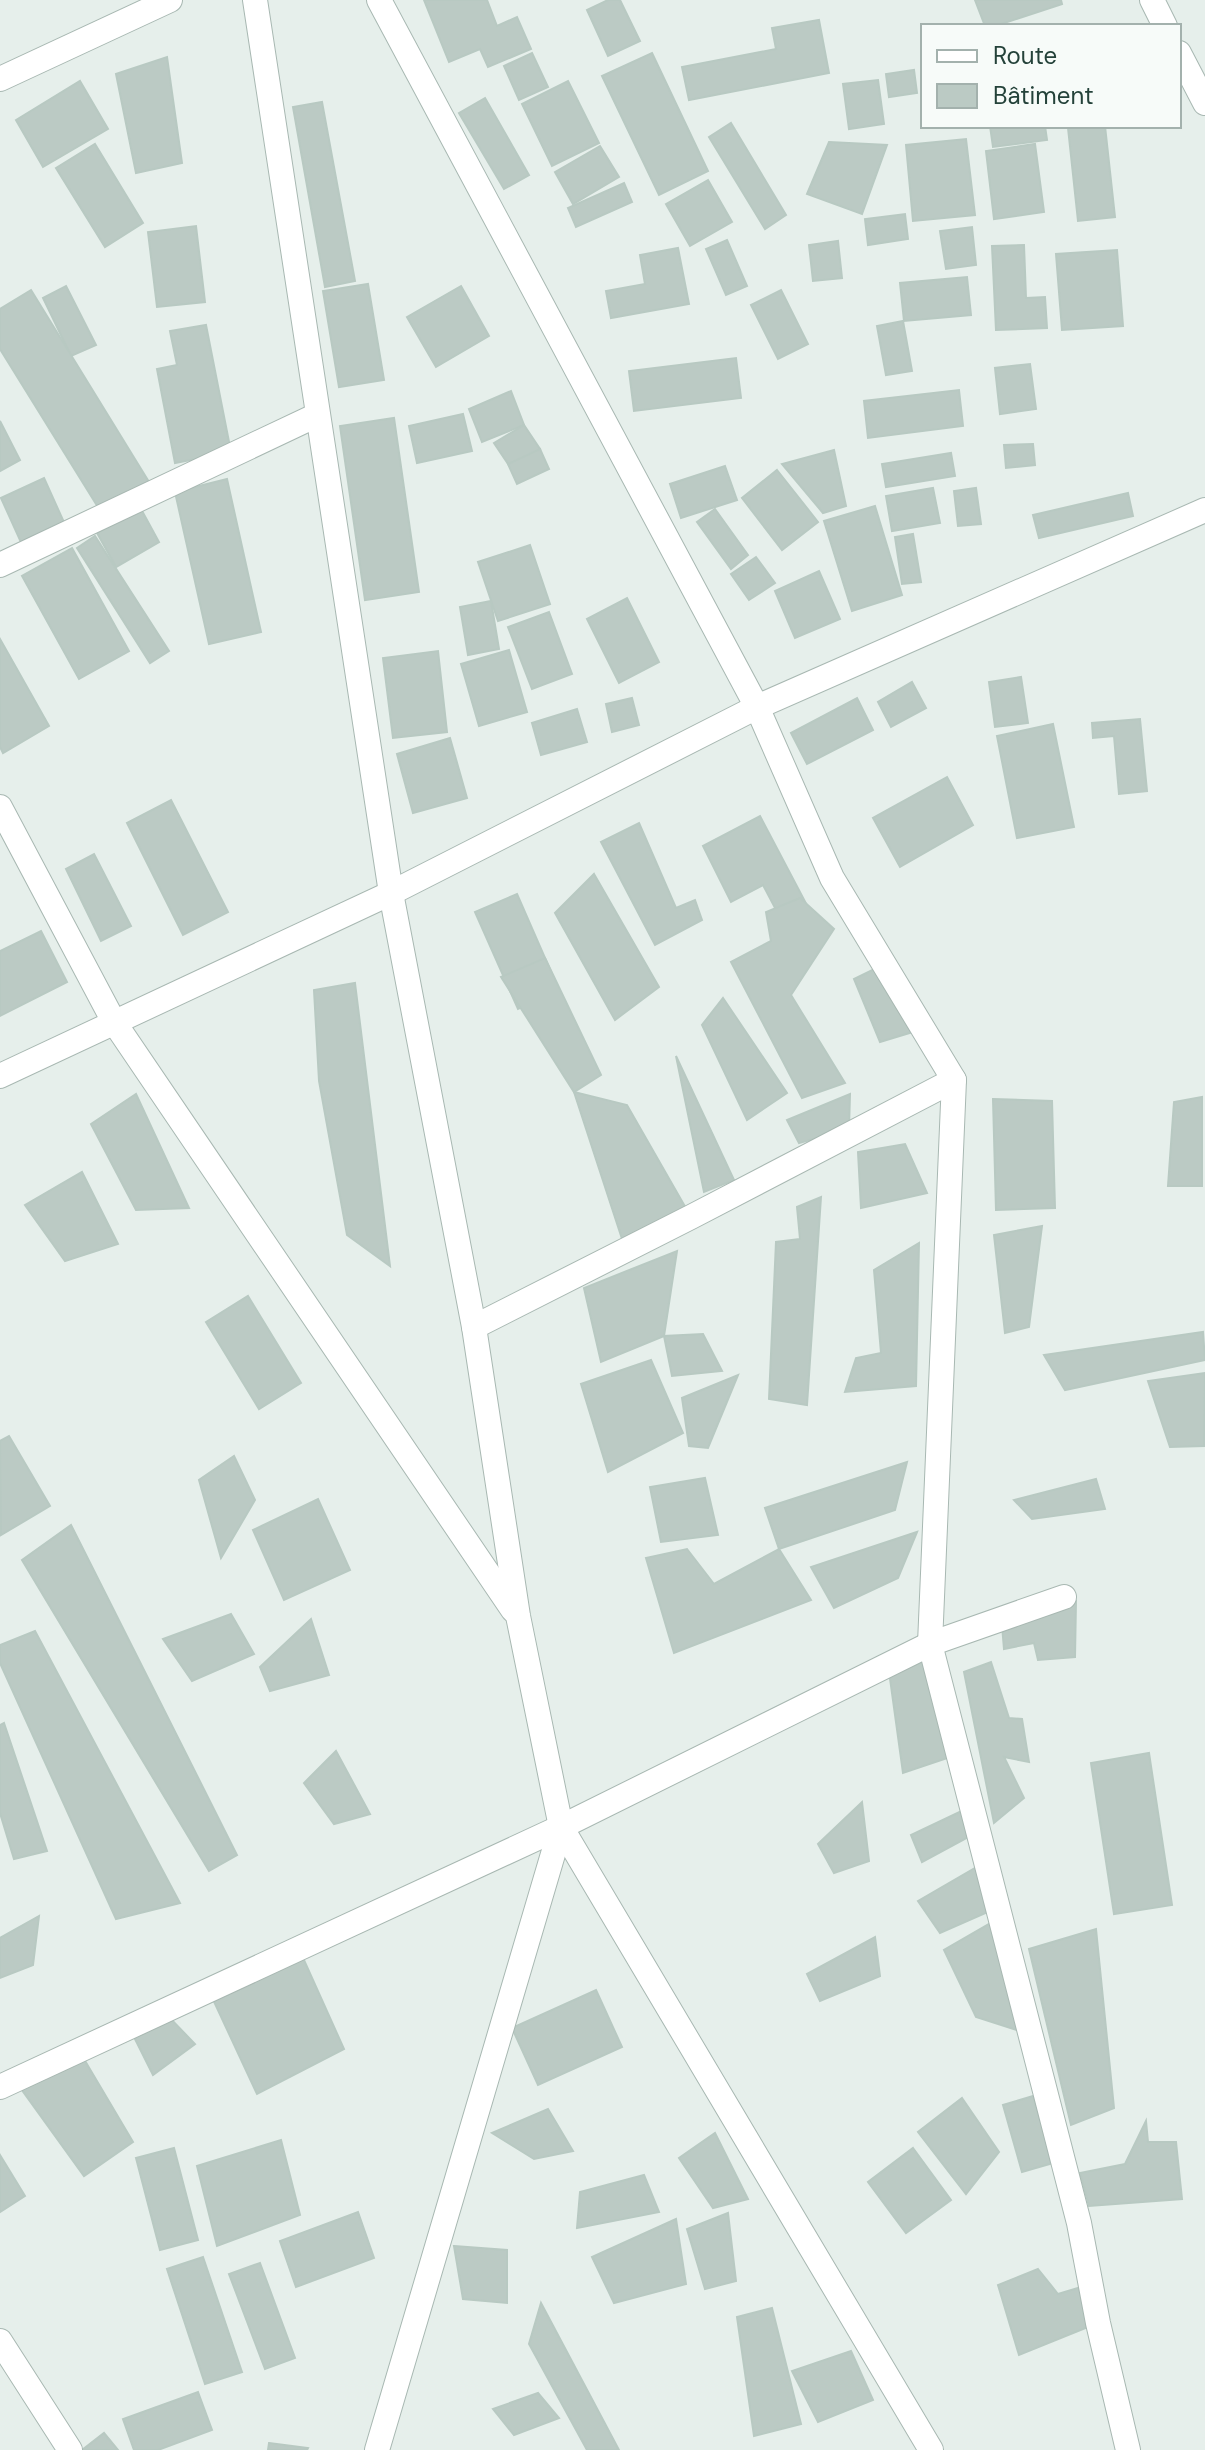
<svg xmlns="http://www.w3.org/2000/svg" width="1205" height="2450" font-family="'DM Sans',sans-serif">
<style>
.building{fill:#bbcac4;stroke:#b8c9c2;stroke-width:2}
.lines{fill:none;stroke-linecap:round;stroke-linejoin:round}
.minor-casing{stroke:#a8b8b2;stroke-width:26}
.minor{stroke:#fff;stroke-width:24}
</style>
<rect width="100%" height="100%" fill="#e6efeb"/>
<g class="building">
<path d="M424,0H487L497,26L517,17L531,49L488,67L480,49L449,62Z"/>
<path d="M608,0H620L640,41L608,56L587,10Z"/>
<path d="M975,0H1061L1062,4L995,26H985Z"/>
<path d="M819,20L829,73L689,100L682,67L776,49L772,28Z"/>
<path d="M532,53L548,87L519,100L504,66Z"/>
<path d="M652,53L708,171L659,195L602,76Z"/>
<path d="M167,57L182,163L136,173L116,74Z"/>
<path d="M914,70L917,93L889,97L886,74Z"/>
<path d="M878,80L884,124L849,129L843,84Z"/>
<path d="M80,81L108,129L43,167L16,120Z"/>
<path d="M568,81L599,143L552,166L522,104Z"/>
<path d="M485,98L529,175L504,189L459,113Z"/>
<path d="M322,102L355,281L325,287L293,107Z"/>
<path d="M731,123L786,215L765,229L709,137Z"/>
<path d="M990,126H1045L1047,140L993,147Z"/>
<path d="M1085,126H1105L1115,217L1078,221L1068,128Z"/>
<path d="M966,139L975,215L913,221L906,145Z"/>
<path d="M829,142L887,145L862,214L807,194Z"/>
<path d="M95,144L143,223L105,247L56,168Z"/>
<path d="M1035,144L1044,212L994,219L986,151Z"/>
<path d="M600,146L619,177L573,204L555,172Z"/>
<path d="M708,180L732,222L690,246L666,204Z"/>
<path d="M624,183L632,202L576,227L568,208Z"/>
<path d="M905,214L908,239L868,245L865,219Z"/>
<path d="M196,226L205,302L157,307L148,232Z"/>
<path d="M972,227L976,265L946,269L940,231Z"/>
<path d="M727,240L747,286L726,295L706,249Z"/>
<path d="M838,241L842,278L813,281L809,245Z"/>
<path d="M1024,245L1026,298L1045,297L1047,328L996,330L992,246Z"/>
<path d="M678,248L689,304L611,318L606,291L645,284L640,255Z"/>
<path d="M1117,250L1123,326L1062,330L1056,254Z"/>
<path d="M967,277L971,315L904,321L900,283Z"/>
<path d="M368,284L384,380L339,387L323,291Z"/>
<path d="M66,286L96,345L71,356L43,298Z"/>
<path d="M461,286L489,336L436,367L407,317Z"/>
<path d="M31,290L149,482L101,512L0,349V309Z"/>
<path d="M781,290L808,344L778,359L751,305Z"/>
<path d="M903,321L912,371L886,375L877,326Z"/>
<path d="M206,325L231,452L175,463L157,369L177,365L170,331Z"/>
<path d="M736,358L741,398L634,411L629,371Z"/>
<path d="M1030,364L1036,409L1000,414L995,368Z"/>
<path d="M959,390L963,426L868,438L864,401Z"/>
<path d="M511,391L524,425L482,442L469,409Z"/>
<path d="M463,414L472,451L417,463L409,426Z"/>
<path d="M394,418L419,592L365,600L340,426Z"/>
<path d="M0,421L20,460L0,471Z"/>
<path d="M524,425L540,449L510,467L494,443Z"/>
<path d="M1033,444L1035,465L1006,468L1004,445Z"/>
<path d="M540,449L549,469L517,484L508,464Z"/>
<path d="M834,450L846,506L823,513L782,464Z"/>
<path d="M951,453L955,476L886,487L882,464Z"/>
<path d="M725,466L737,500L681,518L670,484Z"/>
<path d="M777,470L818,522L782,550L742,498Z"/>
<path d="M44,478L67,529L24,549L1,498Z"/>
<path d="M227,479L261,632L209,644L175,492Z"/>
<path d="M933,488L940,523L892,531L886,496Z"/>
<path d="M976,488L981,524L958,526L954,491Z"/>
<path d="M1128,493L1133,516L1039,538L1033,515Z"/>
<path d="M875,506L902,595L852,611L824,521Z"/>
<path d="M141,509L159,542L116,567L97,533Z"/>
<path d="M715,509L748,555L731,569L697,522Z"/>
<path d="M913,534L921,582L902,584L895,537Z"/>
<path d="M95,536L169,651L150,663L77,548Z"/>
<path d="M530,545L550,604L498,621L478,562Z"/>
<path d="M72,548L129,651L79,679L22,576Z"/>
<path d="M756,557L775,583L749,600L731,574Z"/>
<path d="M819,571L840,619L795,638L775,591Z"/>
<path d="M627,598L659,662L619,683L587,619Z"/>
<path d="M491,601L499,649L468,655L460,607Z"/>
<path d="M549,612L572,674L532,689L508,627Z"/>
<path d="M0,639L49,726L3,753L0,747Z"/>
<path d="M509,650L527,712L479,726L461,664Z"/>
<path d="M438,651L447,732L393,738L383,658Z"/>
<path d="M1021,677L1028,723L995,727L989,682Z"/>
<path d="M912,682L926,708L891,727L878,702Z"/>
<path d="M632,698L639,725L612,732L606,704Z"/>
<path d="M857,698L873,730L807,764L791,733Z"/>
<path d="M577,709L587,742L541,755L532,723Z"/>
<path d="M1140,719L1147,791L1119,794L1114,736L1093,738L1092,723Z"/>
<path d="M1053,724L1074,827L1017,838L997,736Z"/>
<path d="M450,738L467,798L413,813L397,754Z"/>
<path d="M947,777L973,825L900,867L873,818Z"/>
<path d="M171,800L228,912L183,935L127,823Z"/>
<path d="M760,816L810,911L784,925L763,885L731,902L703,846Z"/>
<path d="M639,823L676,908L695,900L702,920L655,945L601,842Z"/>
<path d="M94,854L131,926L101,941L66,869Z"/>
<path d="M594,874L659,987L615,1020L555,913Z"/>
<path d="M517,894L559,990L518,1009L475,912Z"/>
<path d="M800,898L834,929L791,995L845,1083L802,1098L731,962L771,941L766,912Z"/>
<path d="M41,931L67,982L0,1016V951Z"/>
<path d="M545,958L601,1075L574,1092L501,977Z"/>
<path d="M891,961L916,1031L880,1042L854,979Z"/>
<path d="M355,983L390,1266L347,1235L319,1081L314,990Z"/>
<path d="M723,998L787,1093L747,1120L702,1025Z"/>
<path d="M676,1056L734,1180L704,1192Z"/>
<path d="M574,1092L627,1105L691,1217L624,1245Z"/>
<path d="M136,1094L189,1208L136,1210L91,1124Z"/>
<path d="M850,1094L849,1129L799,1143L787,1120Z"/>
<path d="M1202,1097V1186H1168L1174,1102Z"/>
<path d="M993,1099L1052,1101L1055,1208L996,1210Z"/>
<path d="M905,1144L927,1193L861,1208L858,1152Z"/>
<path d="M82,1172L118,1244L65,1261L25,1205Z"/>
<path d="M821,1197L807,1405L769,1399L776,1242L800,1239L797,1207Z"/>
<path d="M1042,1226L1029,1327L1005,1333L994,1235Z"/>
<path d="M919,1243L916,1386L845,1392L856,1358L881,1353L874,1270Z"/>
<path d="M677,1251L664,1336L601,1362L584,1288Z"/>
<path d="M248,1296L301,1383L259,1409L206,1322Z"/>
<path d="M1203,1332L1205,1360L1065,1390L1044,1355Z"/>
<path d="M703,1334L722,1371L672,1376L664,1336Z"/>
<path d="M651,1360L683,1433L608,1472L581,1384Z"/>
<path d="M1205,1373L1204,1446L1170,1447L1148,1381Z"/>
<path d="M738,1375L708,1448L689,1446L682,1398Z"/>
<path d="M9,1436L50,1506L1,1535L0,1441Z"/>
<path d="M234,1456L255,1500L221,1558L199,1480Z"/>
<path d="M907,1462L895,1510L779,1549L765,1508Z"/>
<path d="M705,1478L718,1535L661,1542L650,1487Z"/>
<path d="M1096,1479L1105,1509L1032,1519L1014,1500Z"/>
<path d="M318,1499L350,1570L284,1600L253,1530Z"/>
<path d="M71,1525L237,1855L209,1871L22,1560Z"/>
<path d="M917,1532L898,1578L834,1608L811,1567Z"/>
<path d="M687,1549L714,1584L779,1549L811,1600L674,1653L646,1558Z"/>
<path d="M1076,1601L1075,1657L1038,1660L1034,1643L1004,1649L1001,1613Z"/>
<path d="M231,1614L254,1654L192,1681L163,1639Z"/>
<path d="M311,1619L329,1675L270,1691L260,1667Z"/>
<path d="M35,1631L180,1903L116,1919L0,1663V1645Z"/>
<path d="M938,1652L959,1754L903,1773L888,1664Z"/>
<path d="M991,1662L1009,1718L1022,1719L1029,1762L1004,1757L1024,1798L994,1823L964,1672Z"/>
<path d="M4,1723L47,1851L14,1859L0,1813V1725Z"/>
<path d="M336,1751L370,1814L334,1824L304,1783Z"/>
<path d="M1149,1753L1172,1905L1114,1914L1091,1763Z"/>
<path d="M862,1802L869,1861L834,1873L818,1844Z"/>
<path d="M968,1808L974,1834L922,1862L911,1835Z"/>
<path d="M980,1865L988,1912L940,1933L918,1901Z"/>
<path d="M39,1916L33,1965L0,1978V1938Z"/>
<path d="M994,1921L1020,2031L976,2017L944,1950Z"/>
<path d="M1096,1929L1114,2108L1071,2125L1029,1949Z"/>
<path d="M875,1937L880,1976L820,2001L807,1974Z"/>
<path d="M299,1949L344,2049L257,2094L210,1993Z"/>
<path d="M596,1990L622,2047L538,2085L512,2028Z"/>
<path d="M165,2013L195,2044L153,2075L134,2037Z"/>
<path d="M78,2049L133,2142L84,2176L19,2086Z"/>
<path d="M1033,2096L1053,2163L1022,2172L1003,2105Z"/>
<path d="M962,2098L999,2152L966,2194L918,2132Z"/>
<path d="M548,2109L573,2151L534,2159L492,2133Z"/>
<path d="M1146,2121L1148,2142H1176L1182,2199L1089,2206L1080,2173L1125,2164Z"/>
<path d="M715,2133L748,2199L713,2208L679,2158Z"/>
<path d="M281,2140L300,2215L217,2246L197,2166Z"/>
<path d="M174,2148L198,2240L160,2250L136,2158Z"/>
<path d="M913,2148L951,2200L906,2233L868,2182Z"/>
<path d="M0,2155L25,2196L0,2212Z"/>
<path d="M644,2175L659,2212L577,2228L580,2192Z"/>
<path d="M358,2212L374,2258L296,2287L280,2241Z"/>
<path d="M728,2213L736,2281L705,2289L687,2229Z"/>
<path d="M676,2219L686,2284L614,2303L592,2257Z"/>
<path d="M454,2246L507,2250V2303L463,2299Z"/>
<path d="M203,2257L242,2372L205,2384L167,2269Z"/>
<path d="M260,2263L295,2358L265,2369L229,2274Z"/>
<path d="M1038,2269L1058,2294L1078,2288L1098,2323L1019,2355L998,2285Z"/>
<path d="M541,2303L619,2450H587L529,2344Z"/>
<path d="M772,2308L801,2424L754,2436L737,2317Z"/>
<path d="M851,2351L873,2400L818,2422L792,2371Z"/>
<path d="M198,2392L212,2430L158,2450H134L123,2419Z"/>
<path d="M538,2393L559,2418L514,2435L493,2409Z"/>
<path d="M104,2433L118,2450H82Z"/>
<path d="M269,2443L308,2448L307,2450H268Z"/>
</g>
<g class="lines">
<g class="minor-casing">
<g id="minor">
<path d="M255,0L391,893L474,1327L518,1616L561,1827L377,2450"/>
<path d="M379,0L757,707L832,878L954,1080L930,1644L1079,2223L1098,2323L1128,2450"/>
<path d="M1152,0L1165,26"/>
<path d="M1179,53L1205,103"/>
<path d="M0,79L170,0"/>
<path d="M0,565L317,415"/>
<path d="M0,807L114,1022L513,1610"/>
<path d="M0,1076L391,893L757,707L1205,510"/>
<path d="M474,1327L691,1217L954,1080"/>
<path d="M561,1827L931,2450"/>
<path d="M0,2087L561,1827L930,1644L1064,1597"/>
<path d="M0,2341L70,2450"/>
</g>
</g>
<use href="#minor" class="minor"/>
</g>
<rect x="921" y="24" width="260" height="104" fill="#f7fbf9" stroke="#a3b1ad" stroke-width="2"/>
<rect x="937" y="50" width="40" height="12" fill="#ffffff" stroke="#a3b1ad" stroke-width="2"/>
<text x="993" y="64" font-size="24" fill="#24423a">Route</text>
<rect x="937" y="84" width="40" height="24" fill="#bbcac4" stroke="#a3b1ad" stroke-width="2"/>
<text x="993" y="104" font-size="24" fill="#24423a">Bâtiment</text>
</svg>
